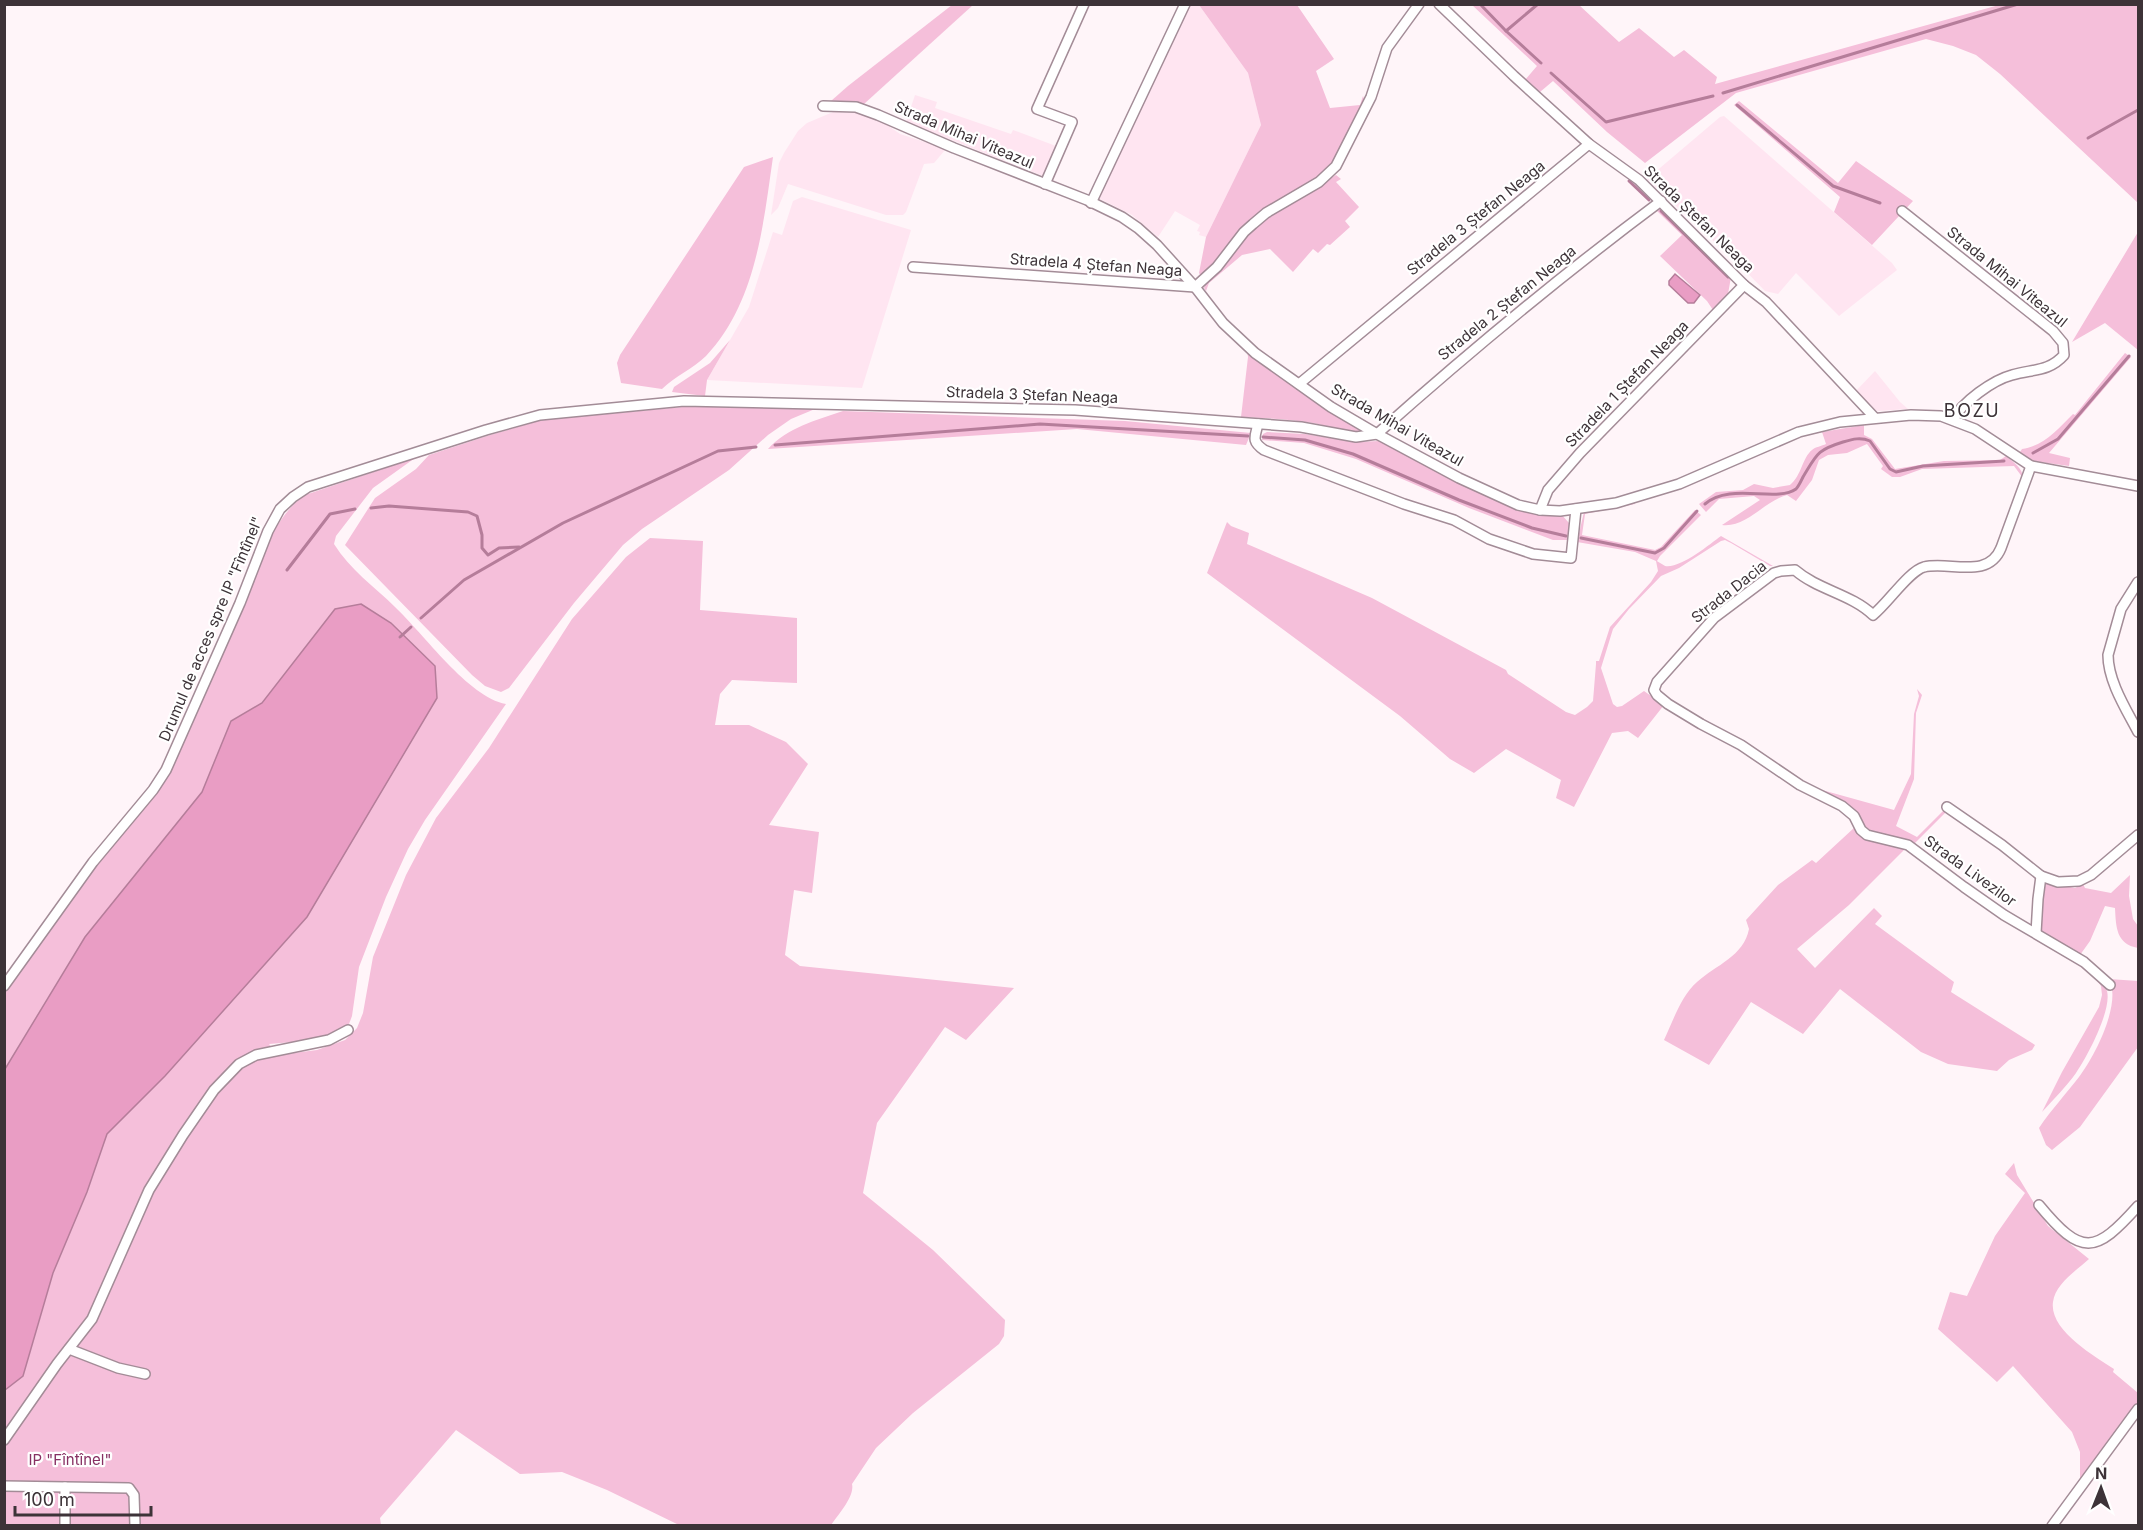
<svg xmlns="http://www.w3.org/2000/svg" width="2143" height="1530" font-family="Inter,sans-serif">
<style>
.built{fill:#ffe5f1}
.green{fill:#f5bfda}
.water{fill:#e99dc4;stroke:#b57d9a;stroke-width:1.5}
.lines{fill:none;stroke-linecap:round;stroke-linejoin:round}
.stream{stroke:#b57d9a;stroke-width:3}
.minor-casing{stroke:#a38c97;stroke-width:12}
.minor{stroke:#fff;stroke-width:9}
.labels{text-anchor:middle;stroke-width:4.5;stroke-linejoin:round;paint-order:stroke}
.street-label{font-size:15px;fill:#3d3338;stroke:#fff}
.park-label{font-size:15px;fill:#873063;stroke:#fff}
.quarter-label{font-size:18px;letter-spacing:1.5px;fill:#3d3338;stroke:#fff}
</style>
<rect width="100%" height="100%" fill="#fff5f9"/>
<g class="built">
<path d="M1190,5H1199L1248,73L1261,125L1206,237L1199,235L1200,232L1197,231L1200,225L1175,211L1158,237L1132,215L1098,198Z"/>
<path d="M915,95L937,102L935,108L1011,134L1013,130L1056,146L1043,176L906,122Z"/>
<path d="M833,112L855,113L867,116L880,120L900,134L931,144L945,150L934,163L924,164L906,212L903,215H886L788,184L778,208L771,215L779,163L784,153L798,131L807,123Z"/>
<path d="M1724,116L1892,263L1897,270L1839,316L1796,273L1778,294L1765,291L1728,253L1721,248L1647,179L1720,117Z"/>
<path d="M802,197L911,230L862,388L707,380L749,307L773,232L782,235L793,201Z"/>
<path d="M1875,371L1900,402L1908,409L1878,411L1873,409L1860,398L1856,391Z"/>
</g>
<g class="green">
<path d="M952,5H973L864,104L831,101L848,86Z"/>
<path d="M1199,5H1297L1334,59L1316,71L1330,108L1360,105L1363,96L1365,102L1331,168C1313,184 1289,191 1272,207C1248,229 1228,256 1201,276L1199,273L1206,237L1261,125L1248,73Z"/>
<path d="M1472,5H1579L1619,42L1639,28L1674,57L1684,50L1717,77L1715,84L1999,5H2138V203L2000,74L1976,55L1953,46L1926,39L1736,93L1645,163L1607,132L1553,81L1540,92L1525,80L1537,66Z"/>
<path d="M1739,101L1838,183L1856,161L1913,201L1872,245L1834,212L1840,197L1734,105Z"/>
<path d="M773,157C763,226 756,303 706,356C693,369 675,376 662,389L621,383L617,363L620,355L744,167Z"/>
<path d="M1336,175L1341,179L1336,182L1359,207L1345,221L1350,227L1330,245L1327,244L1318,253L1313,249L1293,272L1270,249L1242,255L1209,283L1206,291L1204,288L1206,282L1243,238L1258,224Z"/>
<path d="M1659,207H1661L1731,277L1728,294L1713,310L1707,301L1660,256L1682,235L1657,211H1653Z"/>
<path d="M2138,232V350L2105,323L2072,342Z"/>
<path d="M730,340L707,380L705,396L672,392L674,387L710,363Z"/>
<path d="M1247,350L1296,388L1361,430L1360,433C1344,432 1330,426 1313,423C1289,419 1265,418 1241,417L1248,357Z"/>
<path d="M2125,353L2131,357L2049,453L2070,458L2069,466L2033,461L2020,452L2022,449C2044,446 2058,429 2073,414L2075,415Z"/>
<path d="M704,405L815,409L791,419L768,435L729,470L642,529L623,545L574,603L509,688L501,692L485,686L472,675L345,545L375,498L416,469L429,455L490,435L542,420Z"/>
<path d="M843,411L1125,421L1251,433L1246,445L1077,429L768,449C788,427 815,421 843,411Z"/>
<path d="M1864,425V435L1872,439L1895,469L1944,461L2000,460L2006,456C2013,462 2023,468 2023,478L2014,466L1922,469L1900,477H1892L1881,469L1883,466L1867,444L1847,453L1828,455L1819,460L1812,480L1796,501L1787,495C1763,502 1746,528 1722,525L1760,500L1754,496L1719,499L1706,512L1699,504L1716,492L1743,490L1754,484L1773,488L1790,485C1802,475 1802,458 1812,450C1815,447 1822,446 1826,444L1822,432Z"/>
<path d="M1267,432L1305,434L1355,442L1379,441L1469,488L1518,509L1561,514L1569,523V540H1553L1469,508L1356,459L1304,443L1262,440L1263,434Z"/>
<path d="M415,458L373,488L336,536L334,544C350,570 374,586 395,607C424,634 468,697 506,704L425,820L408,849L386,897L359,967L352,1016L349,1024L342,1031L317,1040L269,1044L278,1055L317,1050L345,1040L357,1028L363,1013L373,957L406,875L436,818L489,748L572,619L626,557L650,538L703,541L700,610L797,618V683L732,680L720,694L715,725H749L786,742L808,764L769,825L819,832L812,893L794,890L785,955L800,966L1014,988L966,1040L945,1027L877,1123L863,1193L933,1250L1005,1320L1004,1336L999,1344L913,1413L876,1448L852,1484C855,1496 838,1515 831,1525H679L607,1490L562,1472L520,1474L456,1430L380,1518L381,1525H5V1390L23,1376L53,1273L87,1192L107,1134L165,1076L307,917L335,610L262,703L231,721L202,792L85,937L5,1069V993L96,865L155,795L164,778L217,668L274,531C283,516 291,505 305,495Z"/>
<path d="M1634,501L1635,504L1585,514L1582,535L1655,550L1661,547L1695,510L1701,515L1660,556L1657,561C1658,562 1664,565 1665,566C1680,569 1710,544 1721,536L1773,566H1770L1731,543L1725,540L1721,541L1679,568L1661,576L1629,609L1613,629L1601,668L1613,704L1617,707L1622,706L1644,691L1664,705L1638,738L1628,731L1612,733L1574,807L1556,798L1561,780L1506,749L1474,773L1450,759L1400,716L1207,573L1227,522L1231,526L1249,533L1247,544L1372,598L1506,670L1508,674L1566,712L1575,715L1587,707L1593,701L1596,664V661H1599L1610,627L1651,582L1658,571L1656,561L1635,552L1577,542L1584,512Z"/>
<path d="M1917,689L1922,695L1916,713L1914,779L1896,826L1917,837L1944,810L1946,812L1914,844L1875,836L1822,790L1894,810L1911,774L1914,714L1919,696Z"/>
<path d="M1855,827C1874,853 1884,836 1906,848L1849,905L1797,949L1815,968L1874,908L1882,916L1875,924L1954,982L1951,992L2035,1045L2032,1050L2009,1060L1997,1071L1948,1064L1921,1052L1840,989L1803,1034L1751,1002L1709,1065L1664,1040C1673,1021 1681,996 1697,982C1716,965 1744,956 1749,929L1746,920L1778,885L1812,860L1816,863Z"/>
<path d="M2130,875L2129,896L2133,919L2138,926V948C2116,944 2116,927 2115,908L2105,906L2090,941L2080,955L2038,931C2039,916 2037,894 2048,882L2075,888L2083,884L2085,888L2111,893Z"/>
<path d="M2086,966C2093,973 2105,981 2107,991C2112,1010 2087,1057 2076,1073C2066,1087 2053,1100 2042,1112L2062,1072L2099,1007L2102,995L2101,986Z"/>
<path d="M2109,979L2138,981V1047L2080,1127L2052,1150L2046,1145L2039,1128C2051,1110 2066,1094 2079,1077C2095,1056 2122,1003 2109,979Z"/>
<path d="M2014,1163L2017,1175L2048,1226L2089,1259C2077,1270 2055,1284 2053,1302C2049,1330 2094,1356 2114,1369L2113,1372L2138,1393V1402L2080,1481V1452L2072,1432L2013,1366L1997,1382L1938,1329L1950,1292L1967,1296L1995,1236L2025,1193L2005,1174Z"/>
</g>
<g class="water">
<path d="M1675,274L1700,295L1694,303H1688L1669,285V281Z"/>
<path d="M361,604L391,623L435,666L437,698L307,917L165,1076L107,1134L87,1192L53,1273L23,1376L5,1390V1069L85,937L202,792L231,721L262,703L335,609Z"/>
</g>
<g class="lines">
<g class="stream">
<path d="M1480,4L1506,31L1538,4"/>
<path d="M1506,31L1541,63"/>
<path d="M1551,73L1606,122L1713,96"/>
<path d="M1723,93L2018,4"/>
<path d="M1737,105L1833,186L1880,203"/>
<path d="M2088,138L2138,110"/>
<path d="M1629,181L1649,200"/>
<path d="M1661,211L1728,277"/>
<path d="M1263,437L1305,440L1353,454L1459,500L1532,528L1566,536"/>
<path d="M775,445L1040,424L1248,436"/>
<path d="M2033,453L2058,439L2129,356"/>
<path d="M1705,504C1730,482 1776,503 1796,489C1799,486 1801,481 1803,477C1817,454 1817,450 1843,442C1853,439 1861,437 1870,441L1890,469L1896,472L1923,466L2004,461"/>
<path d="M371,508L389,506L468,512L477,516L482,535V548L488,555L499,548L519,547"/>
<path d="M1581,538L1655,553L1664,548L1697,511"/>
<path d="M287,570L330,514L355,509"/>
<path d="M421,618L464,580L563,523L718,451L756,447"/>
<path d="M400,637L411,627"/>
</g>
<g class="minor-casing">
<g id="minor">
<path d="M1439,4L1514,76L1589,144L1639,180L1744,285L1766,302L1875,418"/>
<path d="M823,106L856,107L878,115L954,148L1087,200L1122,217L1138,228L1157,245L1195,287L1223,323L1255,353L1331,407L1377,434L1459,478L1518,505L1540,510L1560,511L1616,503L1679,484L1799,432L1840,422L1911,415L1941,416L1975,429L2031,466L2138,486"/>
<path d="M1045,184L1072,122L1037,109L1084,4"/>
<path d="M1091,203L1185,4"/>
<path d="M1902,211L2053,331L2063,343L2064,355C2049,372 2032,369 2012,375C1993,380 1962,402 1953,420"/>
<path d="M913,267L1195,287L1217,267L1244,232L1253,224L1266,213L1319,182L1336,166L1371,97L1387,48L1419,4"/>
<path d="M1299,384L1589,144"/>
<path d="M1258,424C1255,437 1251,441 1264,450L1404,504L1454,520L1489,539L1533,554L1571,558L1576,509"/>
<path d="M2031,466L2001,548C1988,580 1950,561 1924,567C1909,571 1888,603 1873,615C1851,594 1818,590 1795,570L1781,571L1774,573L1714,618L1657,682L1654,690L1657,695L1668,704L1701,724L1741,745L1800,785L1842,806L1854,816L1861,830L1867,835L1908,845L1964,887L2004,915L2084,962L2110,985"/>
<path d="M1540,510L1548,490L1580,453L1744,285"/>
<path d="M2138,582L2121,609L2108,655C2108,681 2126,709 2138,732"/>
<path d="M1947,807L2002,845L2041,876L2058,882L2079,881L2091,875L2138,835"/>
<path d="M2036,933L2038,899L2041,876"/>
<path d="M4,986L93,862L153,790L166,770L240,603L268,531L280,509L293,497L308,487L486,430L540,415L684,401L1075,410L1301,427L1356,437L1377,434C1468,353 1563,274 1661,201"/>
<path d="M2039,1205C2082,1257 2095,1254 2138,1206"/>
<path d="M69,1349L118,1368L145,1374"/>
<path d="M4,1440L57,1364L92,1319L149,1190L183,1135L214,1090L239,1064L256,1055L329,1040L348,1030"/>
<path d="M4,1486L129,1488L134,1495L135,1526"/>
<path d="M65,1487V1526"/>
<path d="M2052,1526L2138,1409"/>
</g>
</g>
<use href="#minor" class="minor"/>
</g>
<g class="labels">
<g class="street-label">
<text transform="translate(964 135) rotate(23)" y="5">Strada Mihai Viteazul</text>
<text transform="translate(1476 218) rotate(-39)" y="5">Stradela 3 Ștefan Neaga</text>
<text transform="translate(1699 219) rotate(44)" y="5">Strada Ștefan Neaga</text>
<text transform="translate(1096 265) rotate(4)" y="5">Stradela 4 Ștefan Neaga</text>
<text transform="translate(2007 277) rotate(39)" y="5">Strada Mihai Viteazul</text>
<text transform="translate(1507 303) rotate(-39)" y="5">Stradela 2 Ștefan Neaga</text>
<text transform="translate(1627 384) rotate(-46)" y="5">Stradela 1 Ștefan Neaga</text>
<text transform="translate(1032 395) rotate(2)" y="5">Stradela 3 Ștefan Neaga</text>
<text transform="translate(1397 425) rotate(30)" y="5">Strada Mihai Viteazul</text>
<text transform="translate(1729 592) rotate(-38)" y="5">Strada Dacia</text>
<text transform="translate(211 629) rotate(-67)" y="5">Drumul de acces spre IP "Fîntînel"</text>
<text transform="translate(1970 871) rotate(36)" y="5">Strada Livezilor</text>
</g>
<g class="park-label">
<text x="70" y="1465">IP "Fîntînel"</text>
</g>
<g class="quarter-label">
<text x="1972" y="417">BOZU</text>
</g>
</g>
<rect width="2143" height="1530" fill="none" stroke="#3d3338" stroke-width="12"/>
<g transform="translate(2101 1488) rotate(1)" stroke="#ffffff" stroke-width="4.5" paint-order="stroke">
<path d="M0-4.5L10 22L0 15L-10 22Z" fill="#3d3338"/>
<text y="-9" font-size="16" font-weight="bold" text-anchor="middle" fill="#3d3338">N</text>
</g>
<path d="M15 1506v9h136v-9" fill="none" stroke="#3d3338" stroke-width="3"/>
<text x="24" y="1506" font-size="18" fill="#3d3338" stroke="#ffffff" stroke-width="4.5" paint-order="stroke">100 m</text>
</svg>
